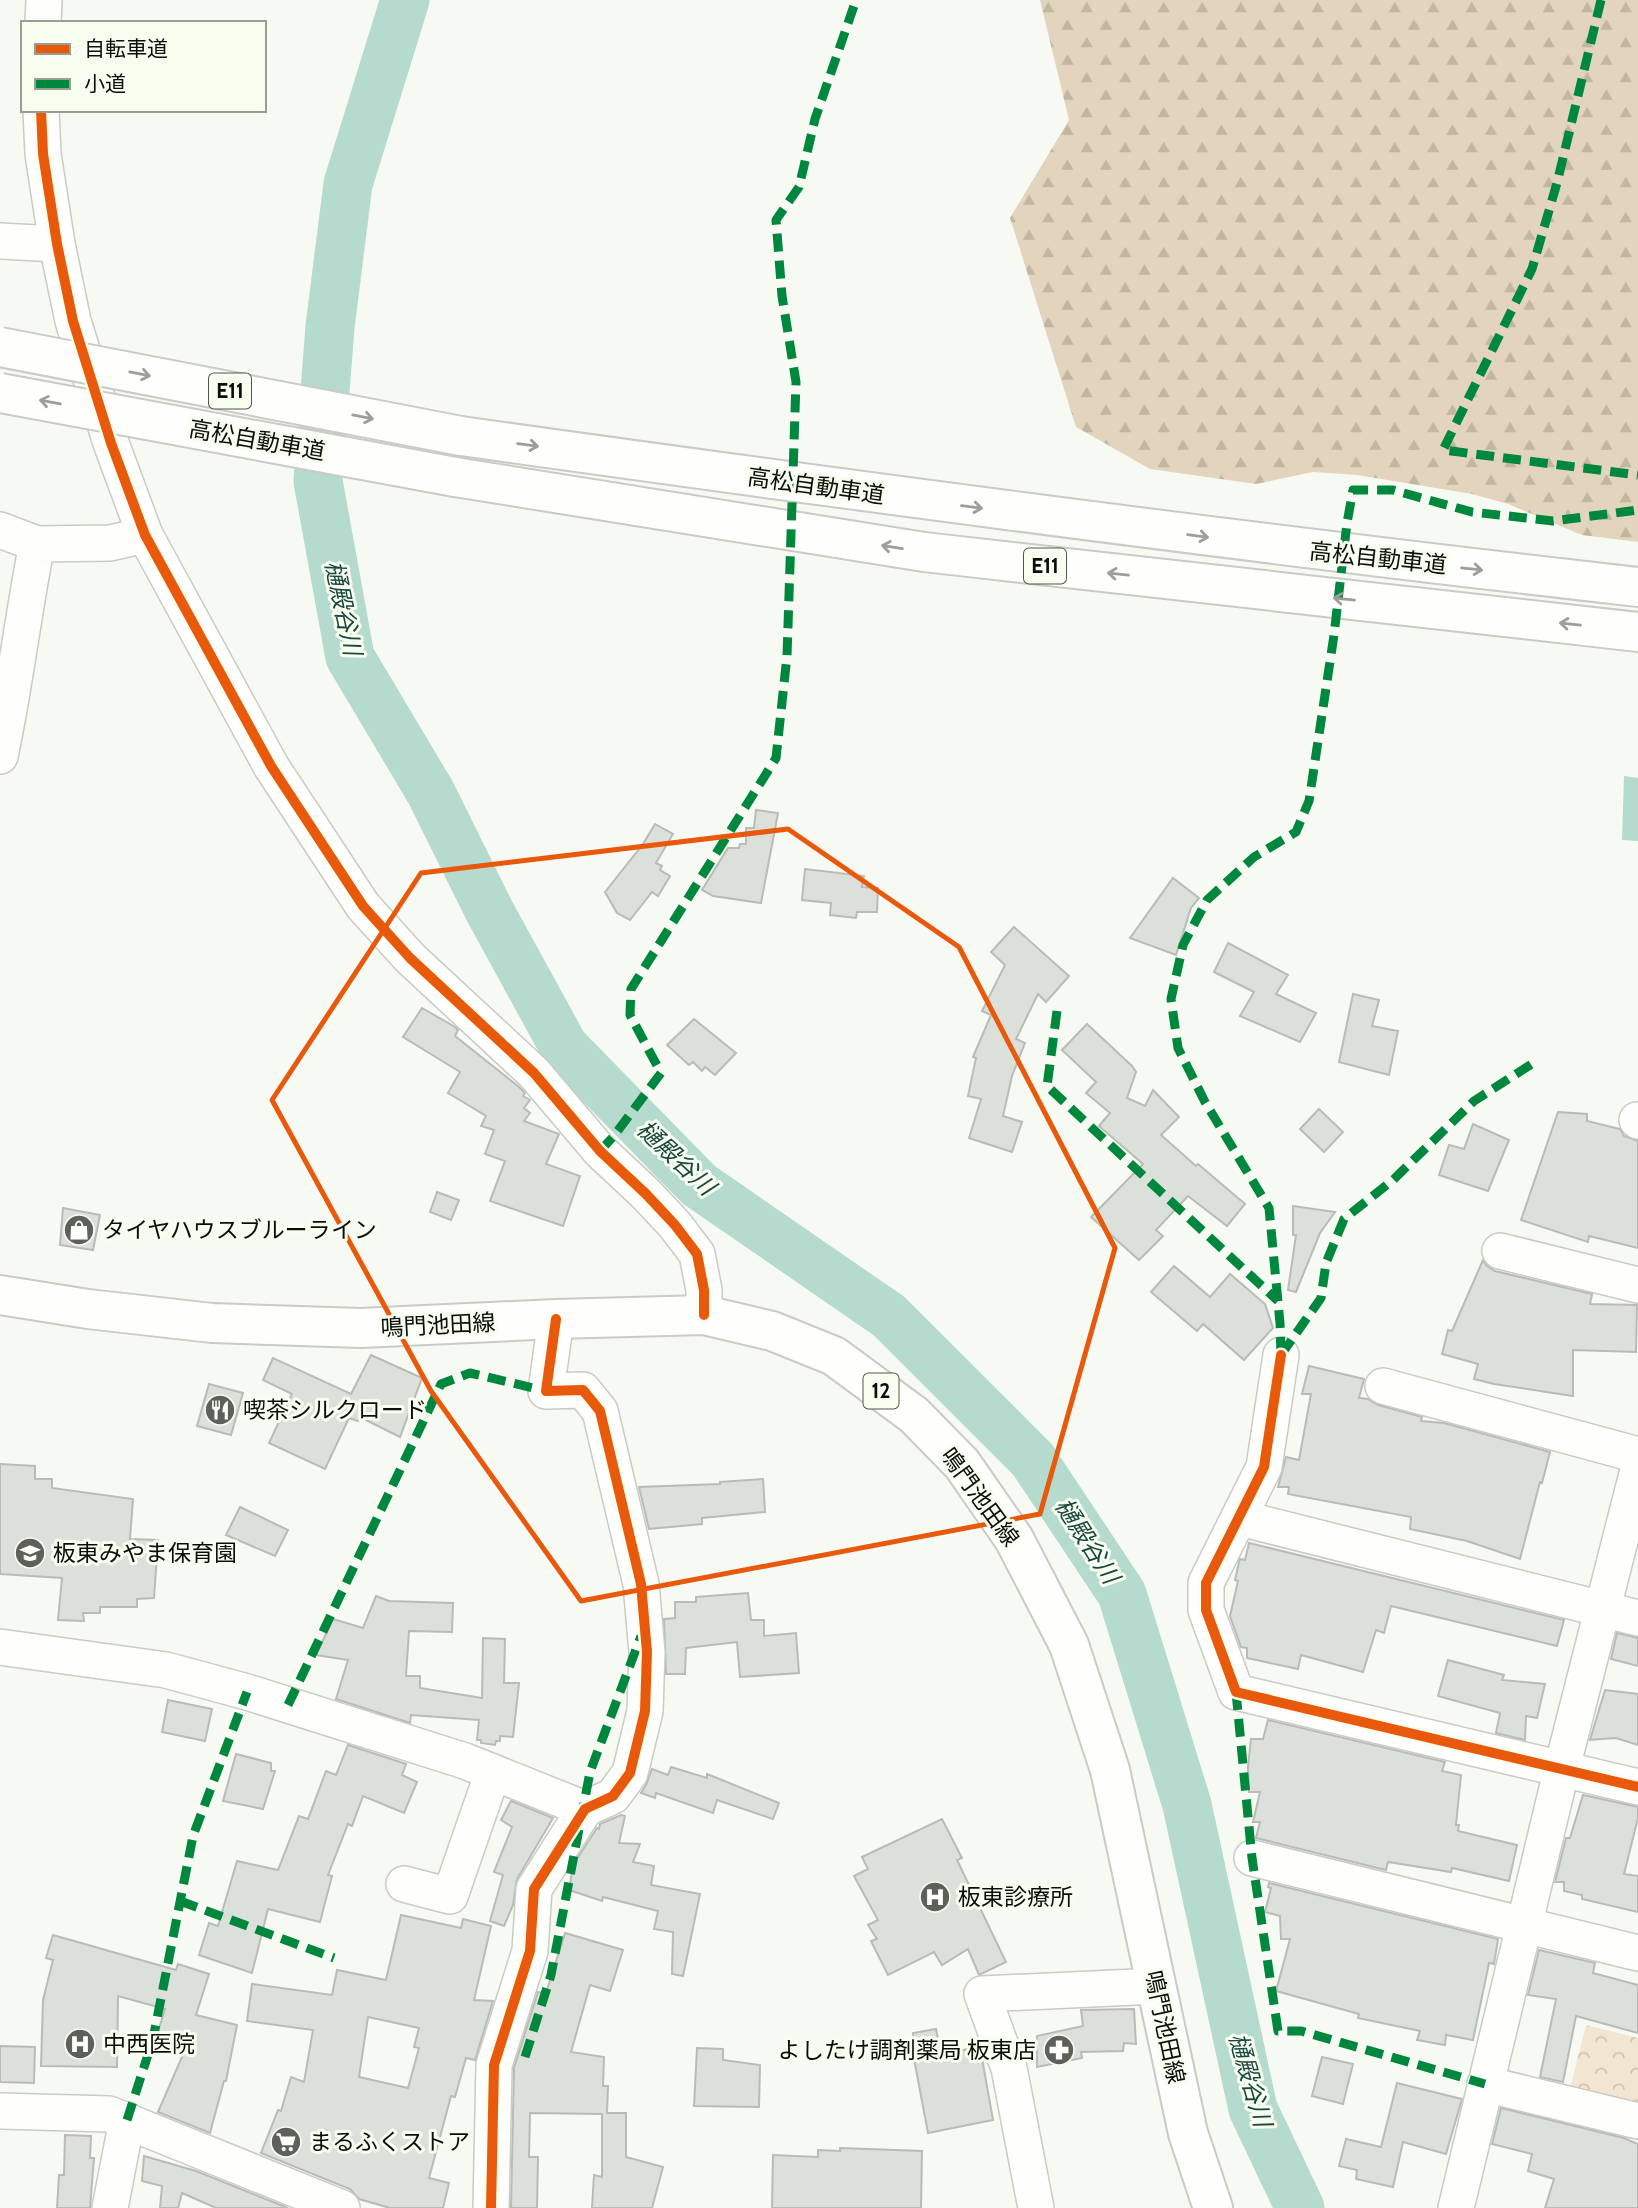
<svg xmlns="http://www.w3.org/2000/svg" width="1638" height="2208" font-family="Cabin,'Noto Sans JP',sans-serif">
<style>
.forest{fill:url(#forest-firs)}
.park{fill:url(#park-crowns)}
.water{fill:#b5dace}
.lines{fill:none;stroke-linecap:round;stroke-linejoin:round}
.river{stroke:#b5dace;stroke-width:49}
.building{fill:#dce0da;stroke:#b8bbb6;stroke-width:2;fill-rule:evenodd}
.minor-casing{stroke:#c9cbc5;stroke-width:38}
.major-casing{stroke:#c9cbc5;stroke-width:42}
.highway-casing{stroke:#c9cbc5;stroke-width:42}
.minor{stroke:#fefefd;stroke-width:35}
.major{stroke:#fefefd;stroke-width:38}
.highway{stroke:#fefefd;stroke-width:38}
.highway-bridge-casing{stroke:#c9cbc5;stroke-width:42;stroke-linecap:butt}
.highway-bridge{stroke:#fefefd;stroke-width:38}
.quiet{stroke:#00873e;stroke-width:9;stroke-dasharray:18 9;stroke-linecap:butt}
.cycleway-casing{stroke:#f8feef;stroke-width:15}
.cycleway{stroke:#e8590c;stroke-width:10}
.oneway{stroke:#9d9e9b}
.marked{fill:none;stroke:#e8590c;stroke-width:5;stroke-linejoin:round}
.labels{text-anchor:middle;stroke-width:6;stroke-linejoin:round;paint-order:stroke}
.shield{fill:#f8feef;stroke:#52554d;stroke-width:2}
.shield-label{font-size:21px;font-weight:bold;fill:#0b0d08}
.street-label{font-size:23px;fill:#0b0d08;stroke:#f8feef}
.poi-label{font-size:23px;fill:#0b0d08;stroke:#f8feef;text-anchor:start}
.water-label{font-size:24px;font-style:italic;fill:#19473d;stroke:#f8feef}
</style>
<defs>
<pattern id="forest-firs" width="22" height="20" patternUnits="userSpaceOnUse" patternTransform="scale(1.75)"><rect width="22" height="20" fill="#e3d5bd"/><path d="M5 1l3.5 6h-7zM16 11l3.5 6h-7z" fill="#c1b6a1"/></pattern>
<pattern id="park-crowns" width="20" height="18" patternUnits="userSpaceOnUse" patternTransform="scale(1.75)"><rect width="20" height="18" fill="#f2e6d1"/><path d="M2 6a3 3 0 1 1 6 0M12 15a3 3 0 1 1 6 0" fill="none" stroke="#cec4b2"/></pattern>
</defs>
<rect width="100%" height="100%" fill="#f7faf2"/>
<path class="forest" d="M1040,0H1638V542L1582,535L1508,504L1472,494L1357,475L1313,472L1256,484L1150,469L1076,427L1010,218L1069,120Z"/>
<path class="park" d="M1586,2025L1638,2038V2111L1569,2093Z"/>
<path class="water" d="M1624,776L1638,778V841L1622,840Z"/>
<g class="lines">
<path class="river" d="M405,0L348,184L330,327L318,481L350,657L431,793L490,912L564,1047L699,1185L889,1316L1033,1460L1122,1594L1187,1805L1253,2109L1300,2208"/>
</g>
<g class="building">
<path d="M756,810L778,813L761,903L713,896L702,890L728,848H739L740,844H746V828H754Z"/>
<path d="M655,824L673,834L656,863L662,866L660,870L670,876L658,896L652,892L630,920L617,913L605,892L643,844Z"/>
<path d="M805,869L864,876L862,887L878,888L877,912H857L856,918L830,915L831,903L802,900Z"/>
<path d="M1173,878L1199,898L1191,908L1176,955L1130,938Z"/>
<path d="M1014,927L1069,976L1046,1002L1038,994L1016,1039L1025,1043L1012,1076L1003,1116L1022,1122L1012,1152L969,1138L981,1099L968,1096L976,1058L973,1057L991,1015L982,1011L1005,965L991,952Z"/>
<path d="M1228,943L1288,975L1276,994L1316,1013L1300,1042L1240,1016L1254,992L1214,972Z"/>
<path d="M1353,994L1379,1000L1372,1026L1398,1031L1389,1075L1339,1062Z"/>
<path d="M422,1008L455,1027L458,1030L455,1036L519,1087L525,1093L523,1096L530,1100L524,1108L530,1113L524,1121L559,1134L546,1164L580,1176L563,1226L490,1201L505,1161L485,1154L494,1130L481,1126L486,1116L448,1093L460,1072L403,1037Z"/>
<path d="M694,1019L736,1053L715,1075L705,1067L702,1071L693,1062L689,1065L667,1045Z"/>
<path d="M1087,1024L1132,1066L1136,1072L1127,1098L1145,1106L1153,1090L1179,1117L1161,1135L1196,1166L1198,1164L1245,1204L1227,1226L1188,1196L1156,1230L1163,1236L1139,1260L1091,1217L1143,1164L1099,1126L1110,1113L1086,1093L1096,1082L1062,1050Z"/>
<path d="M1319,1109L1343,1132L1324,1152L1300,1129Z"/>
<path d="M1558,1112L1587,1114V1121L1620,1129L1624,1136L1638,1141V1248L1589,1236L1588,1242L1521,1220Z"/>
<path d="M1473,1124L1509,1140L1488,1191L1439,1175L1449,1145L1464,1149Z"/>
<path d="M437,1192L459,1200L451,1220L430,1212Z"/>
<path d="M1293,1206L1335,1212L1320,1233L1296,1292L1288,1290L1296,1235H1293Z"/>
<path d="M63,1208L100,1215L93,1250L60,1245Z"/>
<path d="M1483,1260L1487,1266L1495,1271L1592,1294L1590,1304L1637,1305L1636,1352L1573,1350V1396L1494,1384L1474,1379L1478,1364L1442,1354L1448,1330L1452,1331Z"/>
<path d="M1174,1266L1210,1297L1230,1274L1265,1304L1273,1328L1244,1360L1203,1324L1197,1331L1151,1292Z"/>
<path d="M371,1355L422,1378L400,1437L360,1417L358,1421L349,1418L325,1469L269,1443L292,1394L263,1380L273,1358L351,1394Z"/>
<path d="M1309,1366L1364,1379L1359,1398L1368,1399L1378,1405L1422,1417L1421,1421L1444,1423L1550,1452L1542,1483L1540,1482L1520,1559L1467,1541L1410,1529L1411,1517L1288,1494L1289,1487H1278L1286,1457L1299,1460L1311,1394H1302Z"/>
<path d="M209,1384L243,1393L231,1435L197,1426Z"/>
<path d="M0,1464L35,1466V1479H52V1488L133,1499L130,1539L158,1540L154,1598L137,1599V1607H100V1613H83L84,1621L58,1620L62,1578L0,1574Z"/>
<path d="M763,1479L765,1512L702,1518V1524L649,1529L639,1487L720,1484V1482Z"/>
<path d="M240,1507L288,1530L275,1556L226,1535Z"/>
<path d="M1249,1543L1564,1620L1557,1646L1391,1606L1384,1633L1376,1630L1363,1672L1301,1655L1298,1669L1247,1658V1648L1241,1647L1230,1616L1238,1581L1235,1580L1239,1562L1240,1559L1245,1560Z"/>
<path d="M748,1593L751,1620H764V1636L796,1633L799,1673L740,1677L737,1642L686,1648L685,1674H666L664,1619L675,1618V1602H696V1597Z"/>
<path d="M376,1596L389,1601L453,1603L452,1632L409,1631L406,1676H420V1688L482,1698L483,1638L505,1639L504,1683H519L513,1737L500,1736V1741H496L495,1745L481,1743V1740H477L479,1720L411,1715L410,1723L336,1699L348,1660L316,1655L333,1619L363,1628Z"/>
<path d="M1617,1633L1638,1638V1666L1611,1659Z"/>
<path d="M1448,1660L1504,1675L1502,1680L1545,1684L1537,1718L1526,1716L1525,1740L1496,1733L1500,1713L1438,1696Z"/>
<path d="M1605,1690L1638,1694V1745L1616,1738L1590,1740Z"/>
<path d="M168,1700L212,1709L205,1741L162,1732Z"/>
<path d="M1268,1720L1445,1762L1442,1771L1461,1775L1456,1825H1459L1458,1831L1517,1845L1509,1881L1452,1868L1451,1872L1388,1862L1386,1870L1256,1838L1260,1822H1253L1260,1792H1249L1248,1767L1251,1739H1263Z"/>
<path d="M348,1745L406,1764L402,1775L417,1782L404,1813L363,1796L352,1826L348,1824L328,1875L332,1876L320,1922L268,1909L252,1973L199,1955L209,1923L218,1926L237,1861L278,1870L299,1816L308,1819L326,1771L336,1775Z"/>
<path d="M236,1754L271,1763V1771H275L263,1809L223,1801Z"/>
<path d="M671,1767L707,1778V1774L779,1803L773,1819L717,1800L713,1813L656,1793L655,1798L641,1793L646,1785L652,1769L668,1775Z"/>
<path d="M1583,1795L1638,1807V1818L1624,1874L1638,1876V1912L1582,1899V1895L1564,1891V1882H1555L1566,1838H1570Z"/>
<path d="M511,1801L553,1818L517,1879L513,1905L504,1926L490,1921L503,1875L494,1872L512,1827L501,1820Z"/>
<path d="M621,1815L625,1816L619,1843L640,1844L633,1862L654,1866L651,1885L700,1894L683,1976L672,1974L673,1932L654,1929L658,1911L603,1897L602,1901L569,1890L573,1865L597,1828L599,1829L600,1824Z"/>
<path d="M942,1819L962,1858L957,1860L1006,1962L979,1975L968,1949L942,1965L934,1952L888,1975L871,1941L877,1939L868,1925L878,1920L854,1876L868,1869L862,1857Z"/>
<path d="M1269,1883L1498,1939L1494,1964L1489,1963L1473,2040L1446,2035L1445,2045L1417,2040L1420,2031L1358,2018L1359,2014L1276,1991L1290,1939H1281L1280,1916L1265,1912L1271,1888L1268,1887Z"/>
<path d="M401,1915L461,1928L463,1919L491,1926L474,2000L493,2001L475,2060L466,2058L455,2097L451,2096L429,2178L449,2183L443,2208H390L359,2199L350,2189L261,2153L278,2110L281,2111L291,2077L304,2082L313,2030L247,2021L252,1984L332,1995L337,1970L386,1980ZM368,2017L419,2028L414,2047L419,2048L408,2088L359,2077Z"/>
<path d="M565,1933L623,1950L610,1991L590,1985L571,2052L604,2057L603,2086H608L607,2113H626V2157L663,2167L652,2208H592L594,2175L602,2177V2114L530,2113L529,2157H538L537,2208H511L514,2068L538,1992L546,1993Z"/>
<path d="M53,1935L176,1970L178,1964L209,1974L196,2015L237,2025L226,2081H224L210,2133L158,2112L188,2043L158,2032L165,2009L118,1996L117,2067L41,2066L43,2000L53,1960L46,1958Z"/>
<path d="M1539,1950L1595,1963L1593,1973L1638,1985V2033L1576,2016L1563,2082L1540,2077L1556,1999L1528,1995Z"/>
<path d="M1134,2009L1136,2044L1124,2043L1123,2051L1081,2052L1082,2058L1037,2067V2036L1083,2026L1081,2010Z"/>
<path d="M936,2029L941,2054L980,2047L993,2120L928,2133L911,2043H914L913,2033Z"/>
<path d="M0,2046L35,2047L34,2083L0,2082Z"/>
<path d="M697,2048L723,2049V2060L760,2065L759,2107L694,2106Z"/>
<path d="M1322,2057L1353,2064L1343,2104L1312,2096Z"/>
<path d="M1397,2083L1462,2099L1446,2154L1403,2142L1393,2187L1356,2179L1357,2170L1339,2166L1346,2139L1381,2147Z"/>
<path d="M1501,2108L1624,2138L1638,2144V2208H1545L1554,2179L1528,2171L1532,2154L1492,2144Z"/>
<path d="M65,2135L91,2136L90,2158H94L90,2208H57L59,2175H64Z"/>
<path d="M840,2148L922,2151L921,2208H772L773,2155L818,2157V2150L840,2151Z"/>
<path d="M144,2156L196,2171L288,2208H216L182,2193L178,2208H160L162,2186L142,2181Z"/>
</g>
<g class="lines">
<g class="minor-casing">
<g id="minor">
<path d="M43,23L44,0"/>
<path d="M41,110L43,154L57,244L73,321L111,443L145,535L271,766L363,906L410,958L534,1073L600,1151L646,1194L675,1225L697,1254L704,1290V1315"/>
<path d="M0,241L57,244"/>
<path d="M0,530L37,544"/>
<path d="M0,756C15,686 23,614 37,544L110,543L145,535"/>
<path d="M1637,1120L1638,1121"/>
<path d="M1500,1251L1638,1285"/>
<path d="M1281,1355L1264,1467L1206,1583V1610L1236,1692L1638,1787"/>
<path d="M1383,1386L1638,1455"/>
<path d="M1240,1518L1638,1618"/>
<path d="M0,1647L166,1670L247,1692L465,1761L585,1809"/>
<path d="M1252,1858L1638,1953"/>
<path d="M404,1884L450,1896L493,1772"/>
<path d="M1485,2084L1638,2121"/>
<path d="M0,2111L109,2114L342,2208"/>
<path d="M110,2208L127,2120"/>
<path d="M491,2208L494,2065L530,1951L534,1889L585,1809L613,1796L630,1773L645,1711L647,1652L641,1584L600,1411L583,1390L546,1391L556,1319"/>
<path d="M1036,2208L1009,2068L982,1994L1157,1986"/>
<path d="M1456,2208L1562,1768L1638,1470"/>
</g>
</g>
<g class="major-casing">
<path id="major" d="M0,1295L88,1309L212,1323L361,1328L556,1319L704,1315L772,1331L834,1356L914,1415L962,1464L1014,1539L1069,1645L1110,1770L1188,2133L1213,2208"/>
</g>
<g class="highway-casing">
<g id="highway">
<path d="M461,436C853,491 1245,543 1638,587"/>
<path d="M455,477L924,552L1638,632"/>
</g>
</g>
<use href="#minor" class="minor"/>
<use href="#major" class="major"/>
<use href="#highway" class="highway"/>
<g class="highway-bridge-casing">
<g id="highway-bridge">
<path d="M0,347L461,436"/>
<path d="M0,393L455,477"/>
</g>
</g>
<use href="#highway-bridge" class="highway-bridge"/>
<g class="quiet">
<path d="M1601,0L1557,183L1532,269L1443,450L1638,475"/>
<path d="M1057,1011L1047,1086L1278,1301"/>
<path d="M600,1151L613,1137L661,1073L630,1015L631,989L776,758L787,656L796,382L782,296L776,220L799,187L815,119L856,0"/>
<path d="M1281,1355L1280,1323L1269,1208L1205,1102L1178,1048L1171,999L1183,945L1207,900L1254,857L1296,832L1309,801L1334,635L1347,523L1353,490H1393L1472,512L1553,521L1638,510"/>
<path d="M1281,1355L1321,1298L1326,1263L1344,1219L1393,1180L1474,1101L1538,1060"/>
<path d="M1236,1692L1252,1858L1278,2031H1301L1485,2084"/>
<path d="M288,1705L441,1384L470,1373L546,1391"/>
<path d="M180,1901L334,1958"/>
<path d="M525,2057L551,1975L590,1772L641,1636"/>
<path d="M127,2120L153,2039L193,1836L247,1692"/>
</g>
<g class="cycleway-casing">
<g id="cycleway">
<path d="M41,110L43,154L57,244L73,321L111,443L145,535L271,766L363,906L410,958L534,1073L600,1151L646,1194L675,1225L697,1254L704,1290V1315"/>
<path d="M1281,1355L1264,1467L1206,1583V1610L1236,1692L1638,1787"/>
<path d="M491,2208L494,2065L530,1951L534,1889L585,1809L613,1796L630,1773L645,1711L647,1652L641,1584L600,1411L583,1390L546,1391L556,1319"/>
</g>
</g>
<use href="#cycleway" class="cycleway"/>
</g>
<defs><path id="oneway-shaft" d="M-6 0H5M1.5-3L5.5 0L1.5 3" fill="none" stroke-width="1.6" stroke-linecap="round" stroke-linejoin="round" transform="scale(1.75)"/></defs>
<g class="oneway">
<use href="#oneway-shaft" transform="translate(140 374) rotate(11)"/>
<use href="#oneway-shaft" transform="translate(50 402) rotate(-170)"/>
<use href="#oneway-shaft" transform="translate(363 417) rotate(11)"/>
<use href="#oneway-shaft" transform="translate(528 445) rotate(8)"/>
<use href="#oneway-shaft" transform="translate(972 507) rotate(7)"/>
<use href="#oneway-shaft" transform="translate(1198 536) rotate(7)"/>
<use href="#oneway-shaft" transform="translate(892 547) rotate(-171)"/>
<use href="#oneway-shaft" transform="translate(1472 569) rotate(6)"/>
<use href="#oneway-shaft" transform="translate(1118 574) rotate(-174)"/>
<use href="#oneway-shaft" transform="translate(1344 599) rotate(-174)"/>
<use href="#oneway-shaft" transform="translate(1570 624) rotate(-174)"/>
</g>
<path class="marked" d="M788,829L959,947L1115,1248L1040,1514L581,1601L431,1391L272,1100L421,873Z"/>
<defs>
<g id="shop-disc" transform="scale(1.575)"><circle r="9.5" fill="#5e605a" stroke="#f8feef"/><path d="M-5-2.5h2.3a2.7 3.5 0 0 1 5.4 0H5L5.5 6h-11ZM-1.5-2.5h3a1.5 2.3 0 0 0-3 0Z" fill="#fff"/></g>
<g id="restaurant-disc" transform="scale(1.575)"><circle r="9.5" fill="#5e605a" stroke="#f8feef"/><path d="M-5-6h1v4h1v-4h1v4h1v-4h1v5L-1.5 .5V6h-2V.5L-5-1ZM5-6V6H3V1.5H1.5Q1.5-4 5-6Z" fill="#fff"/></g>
<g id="school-disc" transform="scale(1.575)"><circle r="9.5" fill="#5e605a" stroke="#f8feef"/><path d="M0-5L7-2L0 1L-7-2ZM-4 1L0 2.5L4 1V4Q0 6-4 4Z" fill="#fff"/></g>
<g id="hospital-disc" transform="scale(1.575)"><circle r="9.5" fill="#5e605a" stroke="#f8feef"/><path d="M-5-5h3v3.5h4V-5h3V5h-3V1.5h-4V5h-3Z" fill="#fff"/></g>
<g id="pharmacy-disc" transform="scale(1.575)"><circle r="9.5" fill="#5e605a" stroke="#f8feef"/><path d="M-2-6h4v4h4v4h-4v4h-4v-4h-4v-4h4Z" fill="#fff"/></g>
<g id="supermarket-disc" transform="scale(1.575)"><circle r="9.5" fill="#5e605a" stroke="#f8feef"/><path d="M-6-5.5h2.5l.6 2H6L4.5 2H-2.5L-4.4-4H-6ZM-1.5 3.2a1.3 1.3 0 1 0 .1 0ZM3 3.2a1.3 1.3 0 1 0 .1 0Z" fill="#fff"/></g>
</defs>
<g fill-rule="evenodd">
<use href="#shop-disc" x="79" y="1230"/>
<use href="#restaurant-disc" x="220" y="1410"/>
<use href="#school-disc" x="30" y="1553"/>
<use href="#hospital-disc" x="935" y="1897"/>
<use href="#hospital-disc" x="80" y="2044"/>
<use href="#pharmacy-disc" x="1059" y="2050"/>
<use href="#supermarket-disc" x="286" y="2142"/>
</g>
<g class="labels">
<g class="shield">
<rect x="209" y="373.5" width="42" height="35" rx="5"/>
<rect x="1024" y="548.5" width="42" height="35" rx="5"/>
<rect x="863.5" y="1373.5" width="35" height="35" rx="5"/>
</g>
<g class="shield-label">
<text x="230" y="398">E11</text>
<text x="1045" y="573">E11</text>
<text x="881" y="1398">12</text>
</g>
<g class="street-label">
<text transform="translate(257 440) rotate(10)" y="8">高松自動車道</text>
<text transform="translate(816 486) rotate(8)" y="8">高松自動車道</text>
<text transform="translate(1378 558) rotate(6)" y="8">高松自動車道</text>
<text transform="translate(438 1325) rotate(-3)" y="8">鳴門池田線</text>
<text transform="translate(980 1497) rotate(54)" y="8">鳴門池田線</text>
<text transform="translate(1165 2027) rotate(78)" y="8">鳴門池田線</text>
</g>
<g class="poi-label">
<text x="102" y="1238">タイヤハウスブルーライン</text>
<text x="243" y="1418">喫茶シルクロード</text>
<text x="53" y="1561">板東みやま保育園</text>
<text x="958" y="1905">板東診療所</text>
<text x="103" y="2052">中西医院</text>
<text x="1036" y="2058" text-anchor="end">よしたけ調剤薬局 板東店</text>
<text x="309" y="2150">まるふくストア</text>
</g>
<g class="water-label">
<text transform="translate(343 608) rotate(78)" y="8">樋殿谷川</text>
<text transform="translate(676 1158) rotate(43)" y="8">樋殿谷川</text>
<text transform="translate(1087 1541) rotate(57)" y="8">樋殿谷川</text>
<text transform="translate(1250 2080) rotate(74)" y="8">樋殿谷川</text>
</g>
</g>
<rect x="21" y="21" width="245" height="91" fill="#f8feef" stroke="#999e93" stroke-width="2"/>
<rect x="35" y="44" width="35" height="10" fill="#e8590c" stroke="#999e93" stroke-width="2"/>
<text x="84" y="56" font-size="21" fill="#0b0d08">自転車道</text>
<rect x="35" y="79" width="35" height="10" fill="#00873e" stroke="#999e93" stroke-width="2"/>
<text x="84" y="91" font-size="21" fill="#0b0d08">小道</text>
</svg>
